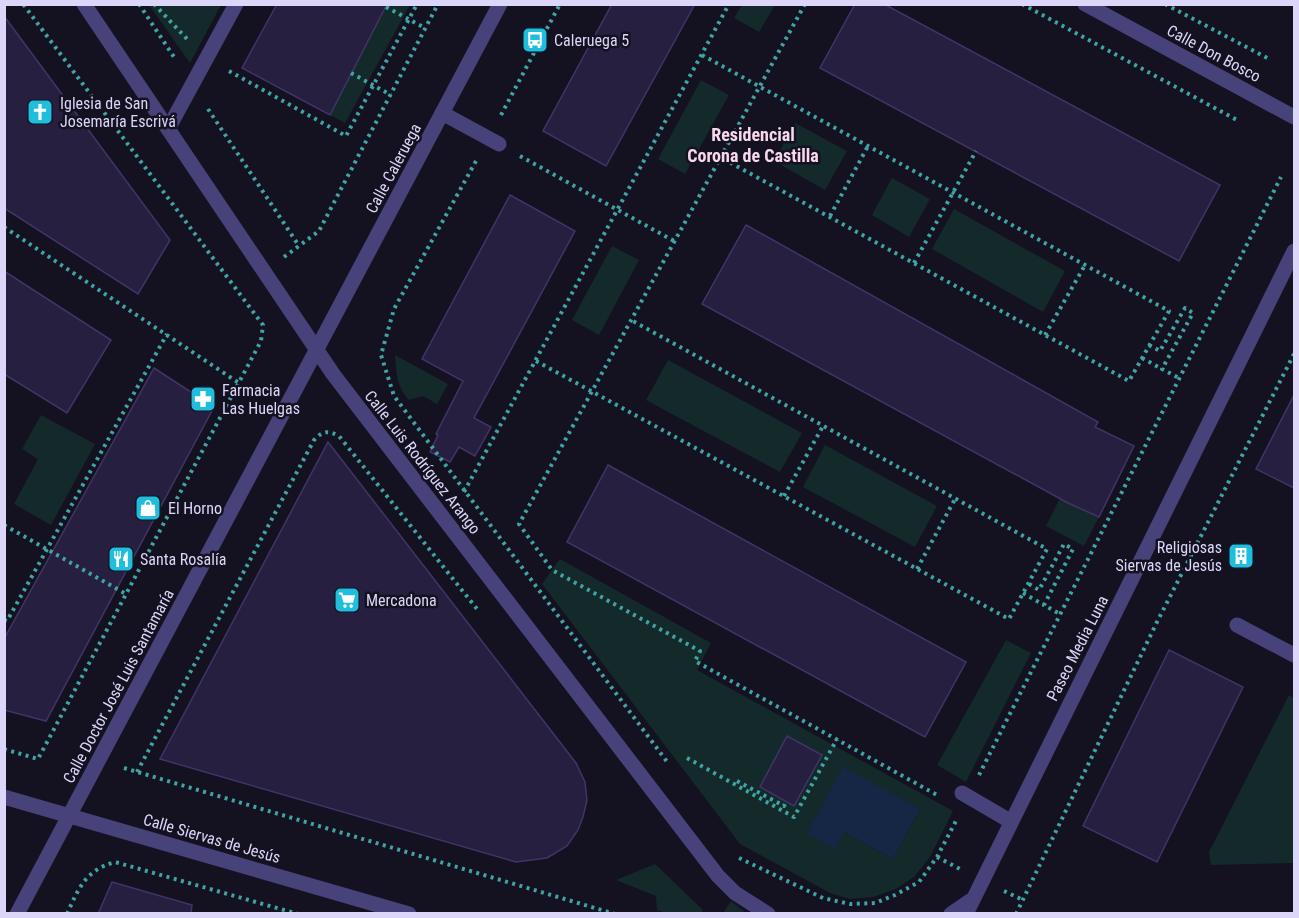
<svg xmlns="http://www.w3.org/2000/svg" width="1299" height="918" font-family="'Roboto Condensed',sans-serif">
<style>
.green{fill:#14292a;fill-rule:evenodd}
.water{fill:#162645}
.building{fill:#271f3f;stroke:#413468;stroke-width:1.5}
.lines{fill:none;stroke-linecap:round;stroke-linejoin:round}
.path{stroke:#3fa4a4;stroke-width:4;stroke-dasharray:3 4.5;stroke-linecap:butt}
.minor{stroke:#474279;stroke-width:15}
.labels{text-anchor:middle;stroke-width:5;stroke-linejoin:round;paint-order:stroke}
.poi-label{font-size:16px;fill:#dcd6f9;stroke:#141121;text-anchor:start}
.street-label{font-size:16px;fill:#dcd6f9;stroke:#141121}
.neighbourhood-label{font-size:18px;font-weight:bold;fill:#f9d8eb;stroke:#141121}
</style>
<rect width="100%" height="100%" fill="#141121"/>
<g class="green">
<path d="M149,5H221L190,63Z"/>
<path d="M387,5H410L345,123L330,115Z"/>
<path d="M742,5V4L775,5L759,32L734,18Z"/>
<path d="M701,80L729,95L685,174L658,159Z"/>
<path d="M795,123L847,151L825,190L774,161Z"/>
<path d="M892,178L930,199L909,237L872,215Z"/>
<path d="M954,209L1065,271L1043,312L932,249Z"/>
<path d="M612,246L639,260L599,335L572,320Z"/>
<path d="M395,355L448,384L437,404L423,396L409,400C397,388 396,372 395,355Z"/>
<path d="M668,360L802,433L780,472L646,400Z"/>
<path d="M41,415L95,444L51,525L14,504L38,459L22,449Z"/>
<path d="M825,445L937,506L915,547L803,487Z"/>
<path d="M1060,498L1099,517L1084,546L1046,526Z"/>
<path d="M560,559L711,643L697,670L953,811L930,857L914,877L896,889L873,897L850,899L830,893L740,844L542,584ZM920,809L893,859L844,832Z"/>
<path d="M1006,640L1031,653L966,782L937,765Z"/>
<path d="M1289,695L1294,698V863L1211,865L1209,852Z"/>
<path d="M655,864L703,910L701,913H667L657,910L656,896L616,880Z"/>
<path d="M731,901L746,913H723Z"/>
</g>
<path class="water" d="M843,767L920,809L893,859L844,832L835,849L807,833Z"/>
<g class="building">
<path d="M277,4H387L330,115L242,68Z"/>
<path d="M612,4H695L606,166L543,131Z"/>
<path d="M855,4H884L1220,185L1179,261L820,68Z"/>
<path d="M4,16L170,240L138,294L4,208Z"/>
<path d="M510,195L575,231L474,418L491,427L475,456L459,447L450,462L430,452L438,435L436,434L463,381L422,359Z"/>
<path d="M746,225L1098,422L1095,427L1134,446L1099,517L1068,503L702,304Z"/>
<path d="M4,271L111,340L67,413L4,374Z"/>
<path d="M154,368L214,407L46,721L4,710V639Z"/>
<path d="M1294,395V488L1256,469Z"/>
<path d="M328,442L576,763L585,782L587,800L583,817L578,830L567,846L547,858L516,862L160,759Z"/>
<path d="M608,465L966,662L925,737L567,542Z"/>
<path d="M1169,650L1243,687L1157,862L1083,826Z"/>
<path d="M787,736L822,755L794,806L760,787Z"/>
<path d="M112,882L192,905L191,914H98Z"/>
</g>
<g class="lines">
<g class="path">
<path d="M139,4L176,60"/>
<path d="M154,4L187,39"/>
<path d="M805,4L519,524L552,570L700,651L695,661L937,795"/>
<path d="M1022,4L1237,120"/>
<path d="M1165,4L1271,60"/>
<path d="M386,7L425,28"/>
<path d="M702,55L1169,311L1129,381L720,157"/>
<path d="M229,71L346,136L417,4"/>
<path d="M351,73L391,95"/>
<path d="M208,109L299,246"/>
<path d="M501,115L560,4"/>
<path d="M520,156L674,241"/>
<path d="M476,161L394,309L381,355L394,396L668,763"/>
<path d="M830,216L868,146"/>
<path d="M4,227L239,383"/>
<path d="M284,257L319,231L438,4"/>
<path d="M914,263L976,151"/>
<path d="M1045,335L1085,265"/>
<path d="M1149,345L1160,351L1185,308L1193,313L1162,369L1179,378"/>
<path d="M1142,358L1162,369"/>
<path d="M536,361L1009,619L1047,549L631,320"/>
<path d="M464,492L729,4"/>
<path d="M784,496L823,426"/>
<path d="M4,525L126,594"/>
<path d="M917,569L955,499"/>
<path d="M1029,584L1039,590L1064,544L1073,549L1044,605L1060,614"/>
<path d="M1023,593L1044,605"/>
<path d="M4,620L7,621L167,334"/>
<path d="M4,749L38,759L261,341L263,325L23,4"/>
<path d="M687,758L794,817L837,739"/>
<path d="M124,768L615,914"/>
<path d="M137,772L314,440C322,431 328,430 339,436L477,609"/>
<path d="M979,775L1281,177"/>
<path d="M737,781L784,806L786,801"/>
<path d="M937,857L960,869"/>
<path d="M739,858L823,898L850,904L875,903L895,895L919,882L937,857L957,819"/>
<path d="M1004,891L1023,900"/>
<path d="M67,914C79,887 86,870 115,862L298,914"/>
<path d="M1016,914L1157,622L1294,354"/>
</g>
<g class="minor">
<path d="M84,4L333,374L718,876L735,893L768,914"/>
<path d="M1085,4L1294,117"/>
<path d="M442,113L499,144"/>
<path d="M168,129L236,4"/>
<path d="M1237,625L1294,655"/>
<path d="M962,793L1010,821"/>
<path d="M4,797L409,914"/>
<path d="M17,914L500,4"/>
<path d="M951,914L970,901"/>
<path d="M966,914L1294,251"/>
</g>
</g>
<defs>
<g id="bus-square" transform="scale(1.35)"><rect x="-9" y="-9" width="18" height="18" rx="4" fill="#1fbedc" stroke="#141121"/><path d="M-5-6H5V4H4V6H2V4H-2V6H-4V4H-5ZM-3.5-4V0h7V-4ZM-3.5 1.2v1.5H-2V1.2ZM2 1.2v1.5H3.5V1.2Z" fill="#fff"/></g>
<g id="church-square" transform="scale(1.35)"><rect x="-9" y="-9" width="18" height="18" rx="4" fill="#1fbedc" stroke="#141121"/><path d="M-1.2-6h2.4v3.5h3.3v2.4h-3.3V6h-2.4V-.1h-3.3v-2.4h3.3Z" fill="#fff"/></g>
<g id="pharmacy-square" transform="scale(1.35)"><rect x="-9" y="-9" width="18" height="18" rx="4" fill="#1fbedc" stroke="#141121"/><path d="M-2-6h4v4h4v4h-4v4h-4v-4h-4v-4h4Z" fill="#fff"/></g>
<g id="shop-square" transform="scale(1.35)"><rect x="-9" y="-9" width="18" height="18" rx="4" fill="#1fbedc" stroke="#141121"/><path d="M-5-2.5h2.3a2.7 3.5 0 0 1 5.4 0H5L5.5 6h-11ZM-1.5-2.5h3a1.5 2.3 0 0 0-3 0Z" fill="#fff"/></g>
<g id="building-square" transform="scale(1.35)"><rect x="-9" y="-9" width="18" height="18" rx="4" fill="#1fbedc" stroke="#141121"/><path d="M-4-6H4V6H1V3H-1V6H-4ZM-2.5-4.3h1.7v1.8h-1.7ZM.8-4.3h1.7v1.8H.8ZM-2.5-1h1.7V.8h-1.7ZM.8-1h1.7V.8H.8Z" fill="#fff"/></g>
<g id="restaurant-square" transform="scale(1.35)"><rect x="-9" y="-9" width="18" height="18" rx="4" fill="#1fbedc" stroke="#141121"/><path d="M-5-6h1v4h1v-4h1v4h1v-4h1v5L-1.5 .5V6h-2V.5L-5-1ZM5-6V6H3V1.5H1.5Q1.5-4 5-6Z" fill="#fff"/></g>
<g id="supermarket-square" transform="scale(1.35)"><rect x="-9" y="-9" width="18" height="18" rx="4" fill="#1fbedc" stroke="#141121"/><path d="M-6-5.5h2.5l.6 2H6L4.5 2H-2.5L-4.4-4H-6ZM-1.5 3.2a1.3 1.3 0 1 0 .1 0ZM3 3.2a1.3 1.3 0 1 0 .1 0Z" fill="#fff"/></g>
</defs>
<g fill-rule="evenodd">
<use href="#bus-square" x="535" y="40"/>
<use href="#church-square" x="40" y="112"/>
<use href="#pharmacy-square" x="203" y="399"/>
<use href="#shop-square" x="148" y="508"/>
<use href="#building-square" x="1241" y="556"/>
<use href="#restaurant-square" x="121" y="559"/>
<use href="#supermarket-square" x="347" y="600"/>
</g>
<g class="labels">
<g class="poi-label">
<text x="554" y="46">Caleruega 5</text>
<text x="60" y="109">Iglesia de San<tspan x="60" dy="18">Josemaría Escrivá</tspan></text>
<text x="222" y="396">Farmacia<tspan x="222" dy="18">Las Huelgas</tspan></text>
<text x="168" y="514">El Horno</text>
<text x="1222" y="553" text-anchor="end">Religiosas<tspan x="1222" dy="18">Siervas de Jesús</tspan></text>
<text x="140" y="565">Santa Rosalía</text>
<text x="366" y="606">Mercadona</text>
</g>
<g class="street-label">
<text transform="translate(1214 53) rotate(28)" y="6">Calle Don Bosco</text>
<text transform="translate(393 168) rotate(-62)" y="6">Calle Caleruega</text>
<text transform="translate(423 462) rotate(52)" y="6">Calle Luis Rodríguez Arango</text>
<text transform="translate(1077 648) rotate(-63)" y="6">Paseo Media Luna</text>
<text transform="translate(118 686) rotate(-62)" y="6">Calle Doctor José Luis Santamaría</text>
<text transform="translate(212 838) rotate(16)" y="6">Calle Siervas de Jesús</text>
</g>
<g class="neighbourhood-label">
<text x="753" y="141">Residencial<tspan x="753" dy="21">Corona de Castilla</tspan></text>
</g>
</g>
<rect width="1299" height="918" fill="none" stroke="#dcd6f9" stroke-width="12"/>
</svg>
